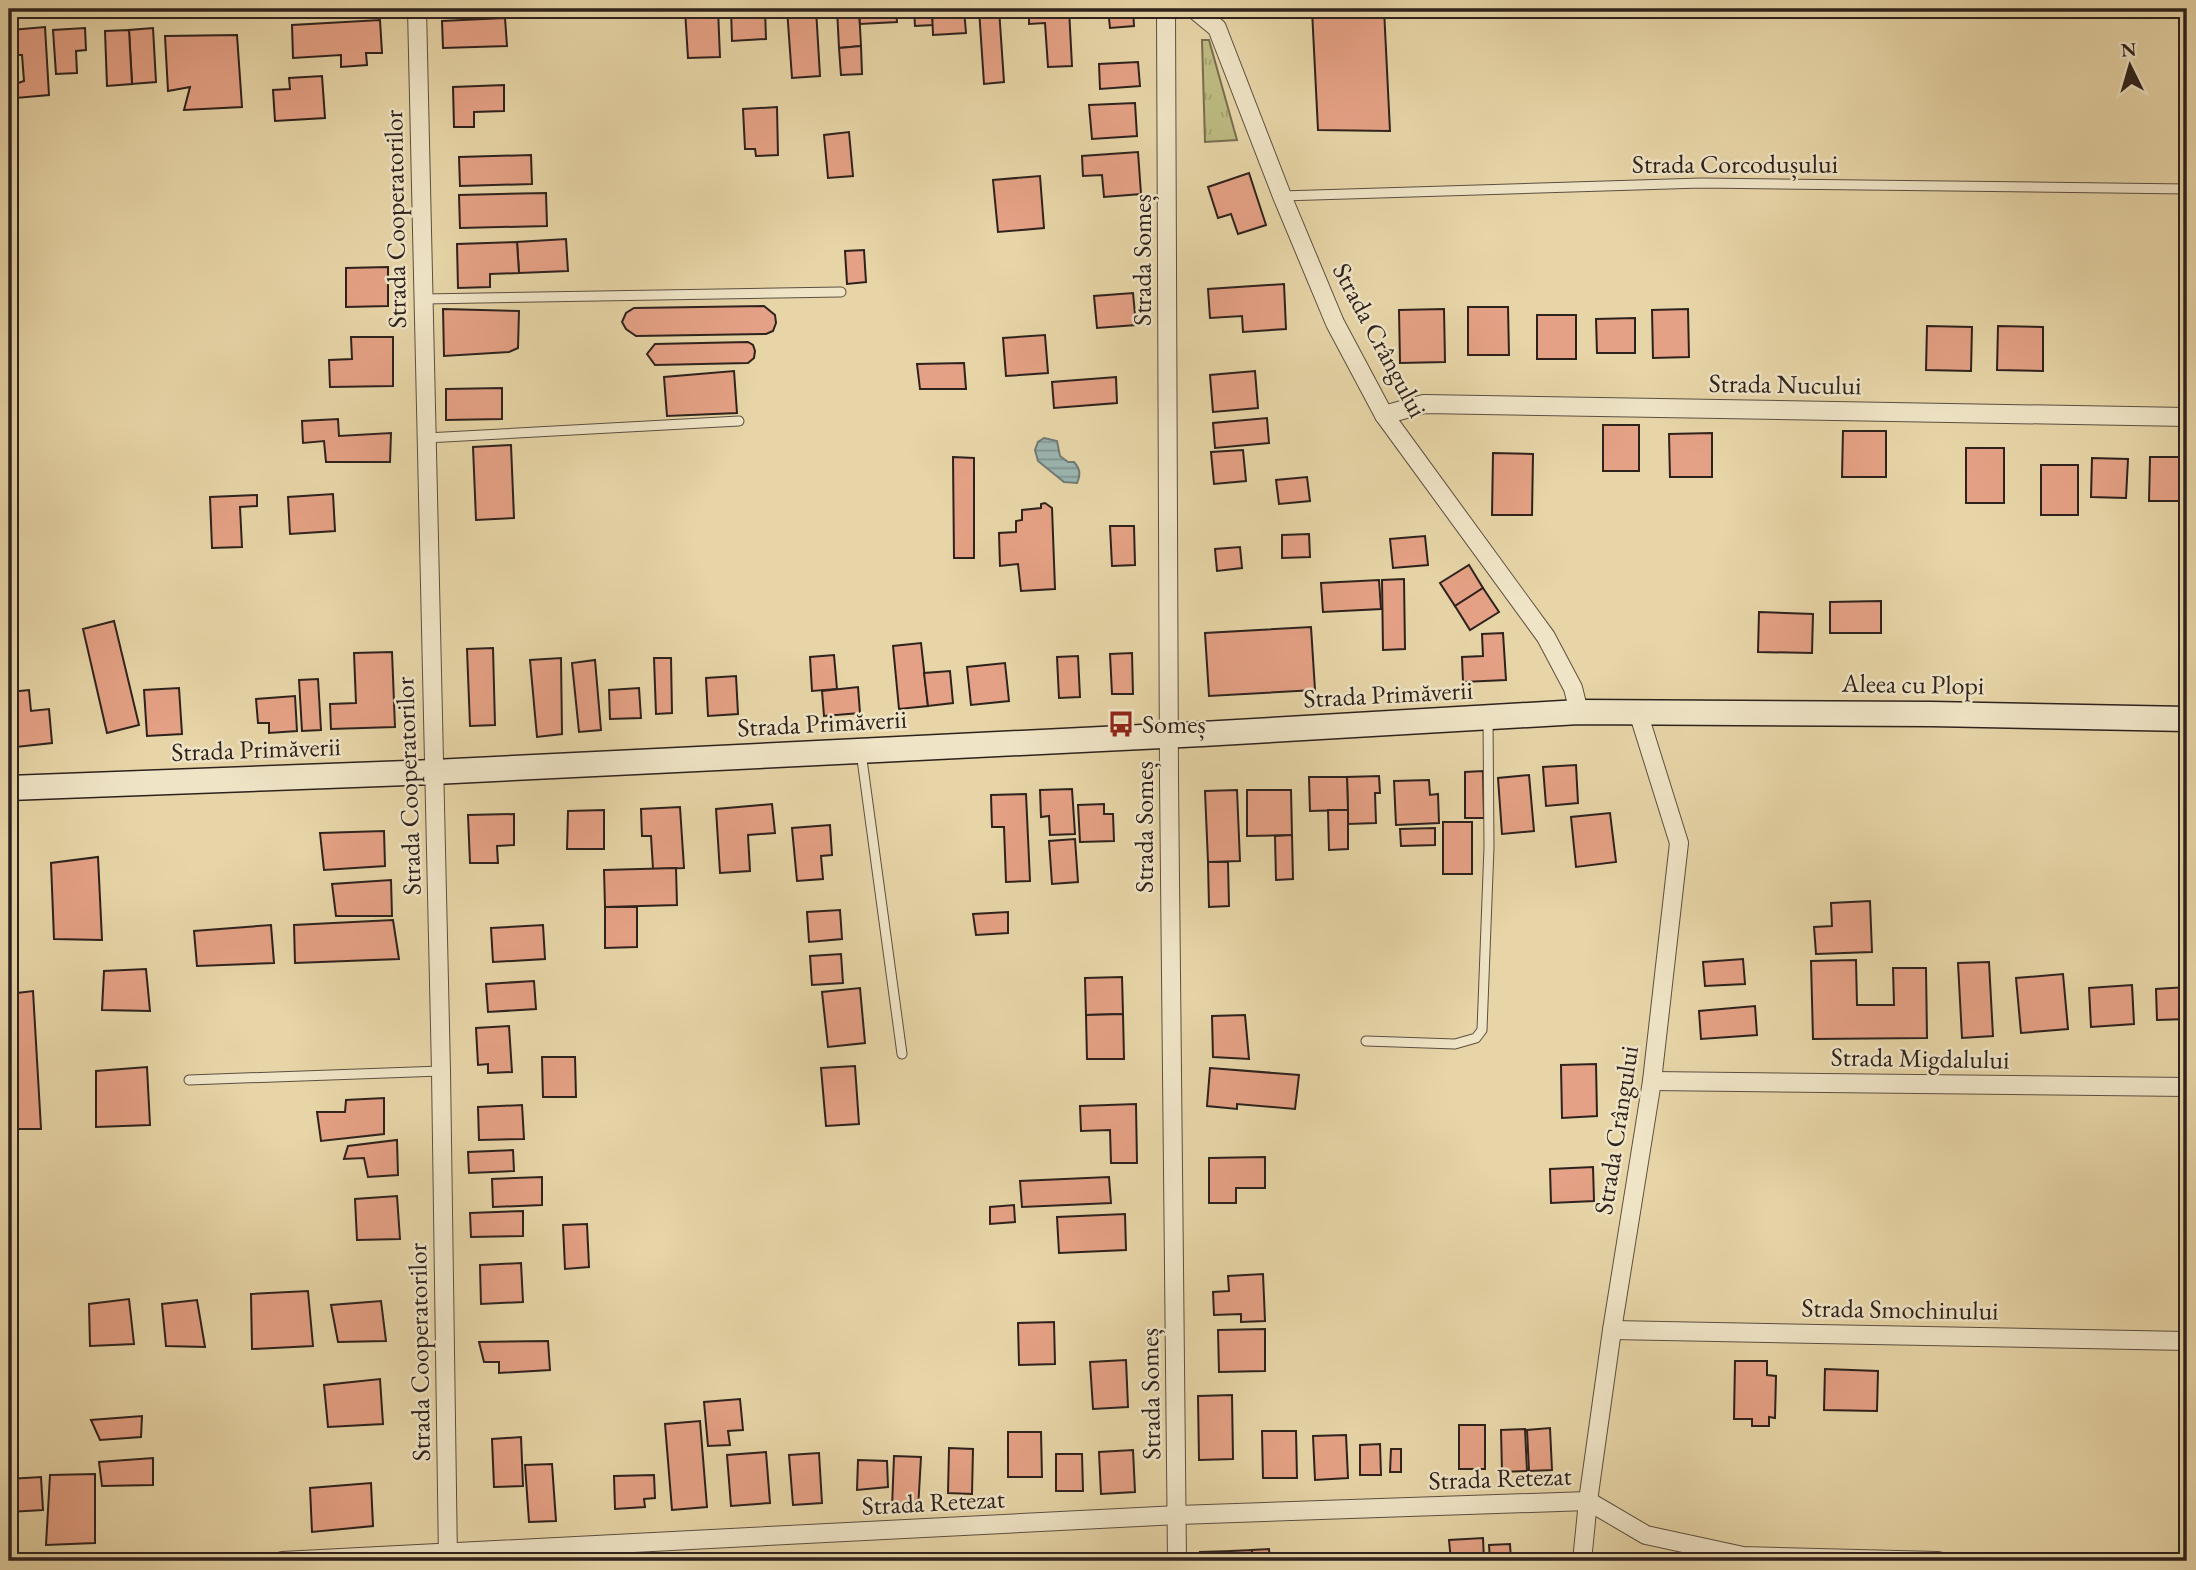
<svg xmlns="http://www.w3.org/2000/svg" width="2196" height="1570" font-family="'EB Garamond',serif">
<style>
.park{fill:url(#park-tufts);stroke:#766e50;stroke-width:2}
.water{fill:url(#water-rules);stroke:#6f7b76;stroke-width:2}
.building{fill:#e5a185;stroke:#2e221d;stroke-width:2}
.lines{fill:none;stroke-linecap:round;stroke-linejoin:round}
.lane-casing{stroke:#5c4f40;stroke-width:11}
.street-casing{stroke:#5c4f40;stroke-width:20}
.secondary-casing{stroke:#2e221d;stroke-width:27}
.lane{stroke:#efe4c6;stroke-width:9}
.street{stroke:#efe4c6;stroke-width:18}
.secondary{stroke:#efe4c6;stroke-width:24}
.labels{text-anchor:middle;stroke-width:5;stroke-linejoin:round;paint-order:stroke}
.street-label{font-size:26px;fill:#2e221d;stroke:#efe4c6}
.poi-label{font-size:26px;fill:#2e221d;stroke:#efe4c6;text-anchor:start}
</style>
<defs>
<pattern id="park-tufts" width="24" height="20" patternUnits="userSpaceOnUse" patternTransform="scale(1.75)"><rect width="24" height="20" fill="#bdbb82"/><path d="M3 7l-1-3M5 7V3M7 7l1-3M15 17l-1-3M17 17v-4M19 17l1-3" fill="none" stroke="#a3a070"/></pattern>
<pattern id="water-rules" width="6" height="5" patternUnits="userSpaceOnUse" patternTransform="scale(1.75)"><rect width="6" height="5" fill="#9bb6b2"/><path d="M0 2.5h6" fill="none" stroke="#7f9490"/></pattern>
</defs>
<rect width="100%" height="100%" fill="#e7d5a7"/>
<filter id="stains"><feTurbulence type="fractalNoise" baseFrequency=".00286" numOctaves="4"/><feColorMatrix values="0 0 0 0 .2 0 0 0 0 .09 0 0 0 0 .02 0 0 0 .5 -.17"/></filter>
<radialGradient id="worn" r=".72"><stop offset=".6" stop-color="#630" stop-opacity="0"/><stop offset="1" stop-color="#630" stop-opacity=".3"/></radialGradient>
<path class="park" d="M1202,40H1209L1237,140L1205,142Z"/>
<path class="water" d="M1044,438L1057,441L1060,456L1068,462H1074C1080,469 1081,474 1077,483L1064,482L1038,461L1035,450L1038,442Z"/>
<g class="building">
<path d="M718,9L720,57L688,58L685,10Z"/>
<path d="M731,9H765L766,39L732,41Z"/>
<path d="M787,9H816L820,76L792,78Z"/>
<path d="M837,9H859L861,46L839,48Z"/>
<path d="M859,9H896L897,22L860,24Z"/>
<path d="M914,9H932L933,25L915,26Z"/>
<path d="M932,9H964L966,33L933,35Z"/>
<path d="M979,9H999L1004,82L984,84Z"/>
<path d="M1029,9H1069L1072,66L1048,67L1045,23L1029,24Z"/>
<path d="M1108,9H1133L1134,26L1110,28Z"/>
<path d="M1384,9L1390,131L1318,130L1312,10Z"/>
<path d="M505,18L507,46L443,48L442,21Z"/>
<path d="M380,20L382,53H366L367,65L341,67V55L293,58L292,25Z"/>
<path d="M45,27L49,95L16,98L15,84L24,81L22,55H12L11,30Z"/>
<path d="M85,28L86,50L76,51L77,73L56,74L53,30Z"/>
<path d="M153,28L156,82L132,84L129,30Z"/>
<path d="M129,30L132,84L107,86L105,31Z"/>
<path d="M237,35L242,107L184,110L190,87L168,91L165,36Z"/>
<path d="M861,46L862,74L841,75L839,48Z"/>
<path d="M1138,62L1140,86L1100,89L1099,64Z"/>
<path d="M322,76L325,118L275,121L273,90L290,89L289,78Z"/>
<path d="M504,85V111L474,112V127H454L453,87Z"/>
<path d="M1135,103L1137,136L1092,139L1089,105Z"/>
<path d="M777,107L778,155L756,156L755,149H745L743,109Z"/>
<path d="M849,132L853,176L828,178L824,135Z"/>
<path d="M1138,152L1141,194L1104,197L1102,175L1083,176L1082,156Z"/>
<path d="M531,155L532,184L460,186L459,157Z"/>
<path d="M1249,173L1266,225L1238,234L1231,214L1218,218L1208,187Z"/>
<path d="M1040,176L1044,228L998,232L993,180Z"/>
<path d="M546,193L547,226L460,228L459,195Z"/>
<path d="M566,239L568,271L519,273L517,242Z"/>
<path d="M517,242L519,273L490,274V287L458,288L457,244Z"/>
<path d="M864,250L866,282L847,284L845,251Z"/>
<path d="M388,267V306L346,307V268Z"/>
<path d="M1284,284L1286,329L1243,332L1242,316L1210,318L1208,289Z"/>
<path d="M1133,293L1136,325L1097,328L1094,296Z"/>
<path d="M764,306L775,315L776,323L773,331L766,334L636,336L626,329L622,322L626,313L634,308Z"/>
<path d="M1468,307H1508L1509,355H1468Z"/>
<path d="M443,309L519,311L518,348L509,352L444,356Z"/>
<path d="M1444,309L1445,362L1400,363L1399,310Z"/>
<path d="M1688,309L1689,357L1653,358L1652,310Z"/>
<rect x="1537" y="315" width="39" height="44"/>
<path d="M1635,318V353H1597L1596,319Z"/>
<path d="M1927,326L1972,327L1971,371L1926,370Z"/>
<path d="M1998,326L2043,327V371L1997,370Z"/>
<path d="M1045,335L1048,373L1006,376L1003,338Z"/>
<path d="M351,337H393V386L330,387L329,360L352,359Z"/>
<path d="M748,342L753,345L755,351L754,358L748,363L655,365L647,354L655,344Z"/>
<path d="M964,363L966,389H920L917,364Z"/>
<path d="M734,371L737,413L667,416L664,377Z"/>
<path d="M1255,371L1258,408L1213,412L1210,375Z"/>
<path d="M1116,377L1117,403L1054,408L1052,382Z"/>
<path d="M502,388V419L446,420V389Z"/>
<path d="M1267,418L1269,443L1215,448L1213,423Z"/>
<path d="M338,419L339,436L391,433L390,462H326L324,441L303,443L302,421Z"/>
<rect x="1603" y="425" width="36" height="46"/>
<path d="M1843,431H1886V477H1842Z"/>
<path d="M1712,433V477H1670L1669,434Z"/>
<path d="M511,445L514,518L476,520L473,447Z"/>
<rect x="1966" y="448" width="38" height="55"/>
<path d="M1243,450L1246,481L1214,484L1211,452Z"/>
<path d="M1493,453L1533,454L1532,515H1492Z"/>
<path d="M953,457L974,458V558H954Z"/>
<path d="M2150,457H2180L2179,501H2149Z"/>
<path d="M2092,458L2128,459L2126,498L2091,497Z"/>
<rect x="2041" y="465" width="37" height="50"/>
<path d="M1307,477L1310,501L1279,504L1276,480Z"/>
<path d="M333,494L335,531L290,534L288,497Z"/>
<path d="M257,495V506L240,507L242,547L212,548L210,497Z"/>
<path d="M1045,503L1052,508L1055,589L1021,591L1018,564L1000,566L999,533L1016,532V521L1022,520V510L1041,508V504Z"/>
<path d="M1110,526H1134L1135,565L1112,566Z"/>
<path d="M1309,534L1310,557L1282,558V535Z"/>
<path d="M1425,536L1428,565L1393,568L1390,539Z"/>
<path d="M1240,547L1242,568L1217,571L1215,549Z"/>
<path d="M1469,565L1483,588L1455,606L1440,583Z"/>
<path d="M1404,579L1405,649L1383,650L1382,580Z"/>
<path d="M1379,580L1381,609L1323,612L1321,583Z"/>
<path d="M1483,588L1499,612L1470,630L1455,606Z"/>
<path d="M1881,601V633H1830V602Z"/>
<path d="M1759,612L1813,614L1812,653L1758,652Z"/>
<path d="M114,621L139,725L107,733L83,629Z"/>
<path d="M1311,627L1315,690L1209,696L1205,633Z"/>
<path d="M1503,633L1506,680L1463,682L1462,657L1483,656L1482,634Z"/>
<path d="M921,643L928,706L899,709L893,646Z"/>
<path d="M493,648L495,725L470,726L467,649Z"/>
<path d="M392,652L395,727L331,729L330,704L356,703L354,653Z"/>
<path d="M1132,653L1133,694H1112L1110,654Z"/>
<path d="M834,655L837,689L812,691L810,657Z"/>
<path d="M1078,656L1080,697L1059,698L1057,657Z"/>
<path d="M561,658L562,734L537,737L530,660Z"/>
<path d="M654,658H671L672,713L656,714Z"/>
<path d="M595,660L601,730L579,732L572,663Z"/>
<path d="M1005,663L1009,701L971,705L967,667Z"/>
<path d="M950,671L953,703L928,706L924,673Z"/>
<path d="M736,676L738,714L708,716L706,678Z"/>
<path d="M318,679L321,730L302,731L299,680Z"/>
<path d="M858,687L860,713L824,716L822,691Z"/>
<path d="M179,688L182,734L147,736L144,690Z"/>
<path d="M639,688L641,718L610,719L609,690Z"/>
<path d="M29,690L31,711L49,709L52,743L16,747L10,692Z"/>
<path d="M295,696L297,731L269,733V723H258L256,699Z"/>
<path d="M1576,765L1578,803L1546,806L1543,767Z"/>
<path d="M1483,771L1484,818H1465V772Z"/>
<path d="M1529,775L1534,831L1502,834L1498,778Z"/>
<path d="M1379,776L1380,793H1375L1376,823L1348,824L1347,777Z"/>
<path d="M1309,777H1347L1348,810L1310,811Z"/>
<path d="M1429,780L1430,795L1438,794L1439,823L1396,825L1394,781Z"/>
<path d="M1072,789L1075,834L1050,835L1049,816L1041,817L1040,790Z"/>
<path d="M1237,790L1240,861L1208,862L1205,791Z"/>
<path d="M1247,790H1291L1292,835L1247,836Z"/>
<path d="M1026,794L1030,881L1006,882L1004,827H992L991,795Z"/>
<path d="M772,804L775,833L748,835L750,871L720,873L716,809Z"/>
<path d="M1104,804V814H1113L1114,841L1080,842L1078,805Z"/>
<path d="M680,807L684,868L653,869L651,836H642L641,809Z"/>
<path d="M604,810V849H567L568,811Z"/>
<path d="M1328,810H1348V849L1329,850Z"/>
<path d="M1610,813L1616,862L1576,867L1571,817Z"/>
<path d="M514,814V845L497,846L498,863H470L468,815Z"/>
<rect x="1443" y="822" width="29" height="52"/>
<path d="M830,825L832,855L821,856L823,879L797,881L792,828Z"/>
<path d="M1435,828V845L1401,846L1400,829Z"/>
<path d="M384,831L385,866L324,870L320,833Z"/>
<path d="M1292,835L1293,879L1276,880L1275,836Z"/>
<path d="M1075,839L1078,882L1052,884L1049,841Z"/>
<path d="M98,857L102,940L54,939L51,863Z"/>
<path d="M1208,862H1228L1229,906L1209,907Z"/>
<path d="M676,868L677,905L605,907L604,870Z"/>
<path d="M391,880L392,916H336L332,884Z"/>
<path d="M1870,901L1872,952L1816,954L1814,927L1832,926L1831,903Z"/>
<path d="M605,907H637V947L605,948Z"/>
<path d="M840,910L842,939L809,942L807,912Z"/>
<path d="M1008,912V933L976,935L973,914Z"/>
<path d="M393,920L399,959L295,963L294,925Z"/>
<path d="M271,925L274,963L197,966L194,931Z"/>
<path d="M543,925L545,959L493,962L491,928Z"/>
<path d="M841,954L843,983L812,985L810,956Z"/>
<path d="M1743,959L1745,984L1705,986L1703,962Z"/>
<path d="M1856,960L1857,1005H1894L1893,968H1926L1927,1038L1813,1039L1811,961Z"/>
<path d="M1989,962L1993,1036L1962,1038L1958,963Z"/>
<path d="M146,969L150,1011L102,1010L104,971Z"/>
<path d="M2063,974L2068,1029L2021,1033L2016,978Z"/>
<path d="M1122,977L1123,1014L1086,1015L1085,978Z"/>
<path d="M534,981L536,1009L488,1012L486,984Z"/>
<path d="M2132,985L2134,1024L2091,1027L2089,988Z"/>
<path d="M2187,987V1019L2157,1020L2156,989Z"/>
<path d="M860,988L865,1043L828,1047L822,992Z"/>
<path d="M33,991L41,1129H9V994Z"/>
<path d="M1755,1006L1757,1035L1701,1039L1699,1011Z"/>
<path d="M1123,1014L1124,1059H1087L1086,1015Z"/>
<path d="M1245,1015L1249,1059L1213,1057L1212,1016Z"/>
<path d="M509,1026L512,1072L488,1073V1064L478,1065L476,1028Z"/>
<path d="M542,1057H575L576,1097H543Z"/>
<path d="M1596,1064L1597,1116L1562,1118L1561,1065Z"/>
<path d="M855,1066L859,1124L826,1126L821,1068Z"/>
<path d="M147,1067L150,1125L96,1127V1071Z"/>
<path d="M1210,1068L1299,1075L1295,1109L1237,1104V1109L1207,1106Z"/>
<path d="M384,1098V1134L321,1141L317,1112H345L346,1100Z"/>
<path d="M1136,1104L1137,1163H1111L1110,1130L1081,1131L1080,1106Z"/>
<path d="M522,1105L524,1139L479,1140L478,1107Z"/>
<path d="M397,1140L398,1175L368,1177L364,1158L344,1159L348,1146Z"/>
<path d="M513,1150L514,1171L469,1173L468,1152Z"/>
<path d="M1265,1157V1188H1236V1203H1209V1158Z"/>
<path d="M1593,1167L1594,1201L1551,1203L1550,1169Z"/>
<path d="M542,1177V1205L493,1207L492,1179Z"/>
<path d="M1109,1177L1111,1203L1022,1207L1020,1181Z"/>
<path d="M397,1196L400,1239L357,1240L355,1199Z"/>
<path d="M1014,1205L1015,1222L990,1224V1207Z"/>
<path d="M523,1211V1236L471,1237L470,1213Z"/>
<path d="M1125,1214L1126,1250L1059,1253L1057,1217Z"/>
<path d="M587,1224L589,1267L565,1269L563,1225Z"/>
<path d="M521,1263L523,1302L481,1304L480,1265Z"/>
<path d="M1263,1274L1265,1321L1241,1322V1314L1214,1315L1213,1292L1229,1291L1228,1276Z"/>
<path d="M308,1291L313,1346L252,1349L251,1294Z"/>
<path d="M129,1299L134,1344L90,1346L89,1304Z"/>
<path d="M197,1300L205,1347L166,1346L162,1304Z"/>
<path d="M381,1301L386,1341L338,1342L331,1305Z"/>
<path d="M1054,1322L1055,1364L1019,1365L1018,1323Z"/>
<path d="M1265,1329V1371L1219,1372L1218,1330Z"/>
<path d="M548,1341L550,1370L499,1373V1362H484L479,1342Z"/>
<path d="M1126,1360L1128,1407L1093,1409L1090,1362Z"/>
<path d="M1735,1361H1767V1375L1776,1376L1775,1418L1769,1417V1426H1752V1419H1734Z"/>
<path d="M1825,1369L1878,1371L1877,1411L1824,1410Z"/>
<path d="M380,1379L383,1424L328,1427L324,1385Z"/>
<path d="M1232,1395L1233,1459L1199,1460L1198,1396Z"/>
<path d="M740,1399L743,1430L728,1431L730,1445L708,1446L704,1402Z"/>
<path d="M142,1416L141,1437L100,1440L91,1420Z"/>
<path d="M700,1421L707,1507L672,1510L665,1424Z"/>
<rect x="1459" y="1425" width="26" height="44"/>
<path d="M1550,1428L1552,1470L1529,1471L1527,1430Z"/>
<path d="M1525,1429L1527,1471L1502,1472L1501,1430Z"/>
<path d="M1262,1431H1296L1297,1478H1263Z"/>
<path d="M1008,1432H1041L1042,1477H1008Z"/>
<path d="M1346,1435L1348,1478L1315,1480L1313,1436Z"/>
<path d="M521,1437L523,1486L494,1487L492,1439Z"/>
<path d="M1380,1444L1381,1475H1360V1445Z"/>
<path d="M949,1448L973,1449L972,1494L948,1493Z"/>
<path d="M1391,1449H1401V1472H1390Z"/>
<path d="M1133,1450L1135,1492L1101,1494L1099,1452Z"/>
<path d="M766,1452L770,1503L731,1506L727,1455Z"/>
<path d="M819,1453L822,1503L793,1505L789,1455Z"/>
<path d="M1056,1454H1082L1083,1491H1056Z"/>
<path d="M894,1456L921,1457L918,1510L892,1508Z"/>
<path d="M153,1458V1485L102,1486L99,1462Z"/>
<path d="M858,1460L887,1461L888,1487L857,1490Z"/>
<path d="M552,1464L556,1521L529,1522L525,1465Z"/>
<path d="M95,1474V1543L46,1545L50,1475Z"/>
<path d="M654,1475L655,1498L644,1499L645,1507L615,1509L614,1476Z"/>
<path d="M41,1477L43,1510L9,1512V1479Z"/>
<path d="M371,1483L373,1526L312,1532L310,1488Z"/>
<path d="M17,1519L18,1547H9V1521Z"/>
<path d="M1483,1538L1484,1561H1451L1449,1540Z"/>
<path d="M1510,1544L1511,1561H1490L1489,1545Z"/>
<path d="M1269,1549L1270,1561H1252V1550Z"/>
<path d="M1252,1550V1561H1231V1551Z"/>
<path d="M1231,1551V1561H1201L1200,1552Z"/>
<path d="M1126,1556L1127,1561H1069L1068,1559Z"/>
</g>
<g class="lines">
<g class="lane-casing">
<g id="lane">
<path d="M1282,196L1701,183L2187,189"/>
<path d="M424,299L841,292"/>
<path d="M426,438L739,421"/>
<path d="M861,752L902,1054"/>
<path d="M1366,1041L1455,1044L1476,1038L1482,1030L1489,847L1488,719"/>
<path d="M189,1080L441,1071"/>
</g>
</g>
<g class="street-casing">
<g id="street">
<path d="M417,9L441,1071L448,1561"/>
<path d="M1166,9L1169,780L1177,1561"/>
<path d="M1194,9L1217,28L1282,196L1335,323L1384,415L1546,637L1573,688L1579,712"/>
<path d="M1384,415L1424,404L2187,417"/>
<path d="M1652,1081L2187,1087"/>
<path d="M1612,1330L2187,1341"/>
<path d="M1588,1501L1646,1535L1743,1556L1938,1561"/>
<path d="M282,1561L1178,1515L1588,1501"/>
<path d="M1582,1561L1588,1501L1612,1330L1652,1081L1679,843L1638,712"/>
</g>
</g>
<g class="secondary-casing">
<path id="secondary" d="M9,788L434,772L1202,734L1579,712L1932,714L2187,719"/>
</g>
<use href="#lane" class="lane"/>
<use href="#street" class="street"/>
<use href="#secondary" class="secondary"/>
</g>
<defs>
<g id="bus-bare" transform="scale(2.1)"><path d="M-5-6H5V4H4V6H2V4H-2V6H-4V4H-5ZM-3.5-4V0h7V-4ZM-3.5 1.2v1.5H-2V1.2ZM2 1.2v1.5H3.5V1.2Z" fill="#8f2418" stroke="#efe4c6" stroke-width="2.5" paint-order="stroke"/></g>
</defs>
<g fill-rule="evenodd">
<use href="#bus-bare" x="1121" y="724"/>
</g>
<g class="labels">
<g class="street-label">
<text x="1735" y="173">Strada Corcodușului</text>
<text transform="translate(395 219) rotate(-91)" y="9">Strada Cooperatorilor</text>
<text transform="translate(1142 260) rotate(-90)" y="9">Strada Someș</text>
<text transform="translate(1380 340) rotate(62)" y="9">Strada Crângului</text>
<text transform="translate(1785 384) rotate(1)" y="9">Strada Nucului</text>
<text transform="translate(1913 684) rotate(1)" y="9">Aleea cu Plopi</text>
<text transform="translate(1388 694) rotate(-3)" y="9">Strada Primăverii</text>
<text transform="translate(822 723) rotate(-3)" y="9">Strada Primăverii</text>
<text transform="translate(256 749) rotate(-2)" y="9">Strada Primăverii</text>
<text transform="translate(408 786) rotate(-92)" y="9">Strada Cooperatorilor</text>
<text transform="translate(1144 827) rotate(-90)" y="9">Strada Someș</text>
<text transform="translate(1920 1058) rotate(1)" y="9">Strada Migdalului</text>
<text transform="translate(1616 1130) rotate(-81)" y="9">Strada Crângului</text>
<text transform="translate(1900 1309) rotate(1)" y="9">Strada Smochinului</text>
<text transform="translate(419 1352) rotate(-91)" y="9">Strada Cooperatorilor</text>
<text transform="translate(1150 1394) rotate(-91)" y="9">Strada Someș</text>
<text transform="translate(1500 1478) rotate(-2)" y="9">Strada Retezat</text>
<text transform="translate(933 1502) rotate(-3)" y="9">Strada Retezat</text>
</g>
<g class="poi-label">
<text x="1142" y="733">Someș</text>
</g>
</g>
<rect width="2196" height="1570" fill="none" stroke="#e7d5a7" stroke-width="35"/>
<rect x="10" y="10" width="2175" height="1549" fill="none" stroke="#2e221d" stroke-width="3.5"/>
<rect x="18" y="18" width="2161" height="1535" fill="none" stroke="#2e221d" stroke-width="2"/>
<g transform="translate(2130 66) rotate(355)" stroke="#efe4c6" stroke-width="5" paint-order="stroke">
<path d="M0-5L12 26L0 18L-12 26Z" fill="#2e221d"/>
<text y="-10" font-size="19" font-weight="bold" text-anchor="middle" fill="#2e221d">N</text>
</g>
<rect width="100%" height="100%" filter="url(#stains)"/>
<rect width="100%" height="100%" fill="url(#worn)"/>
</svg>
